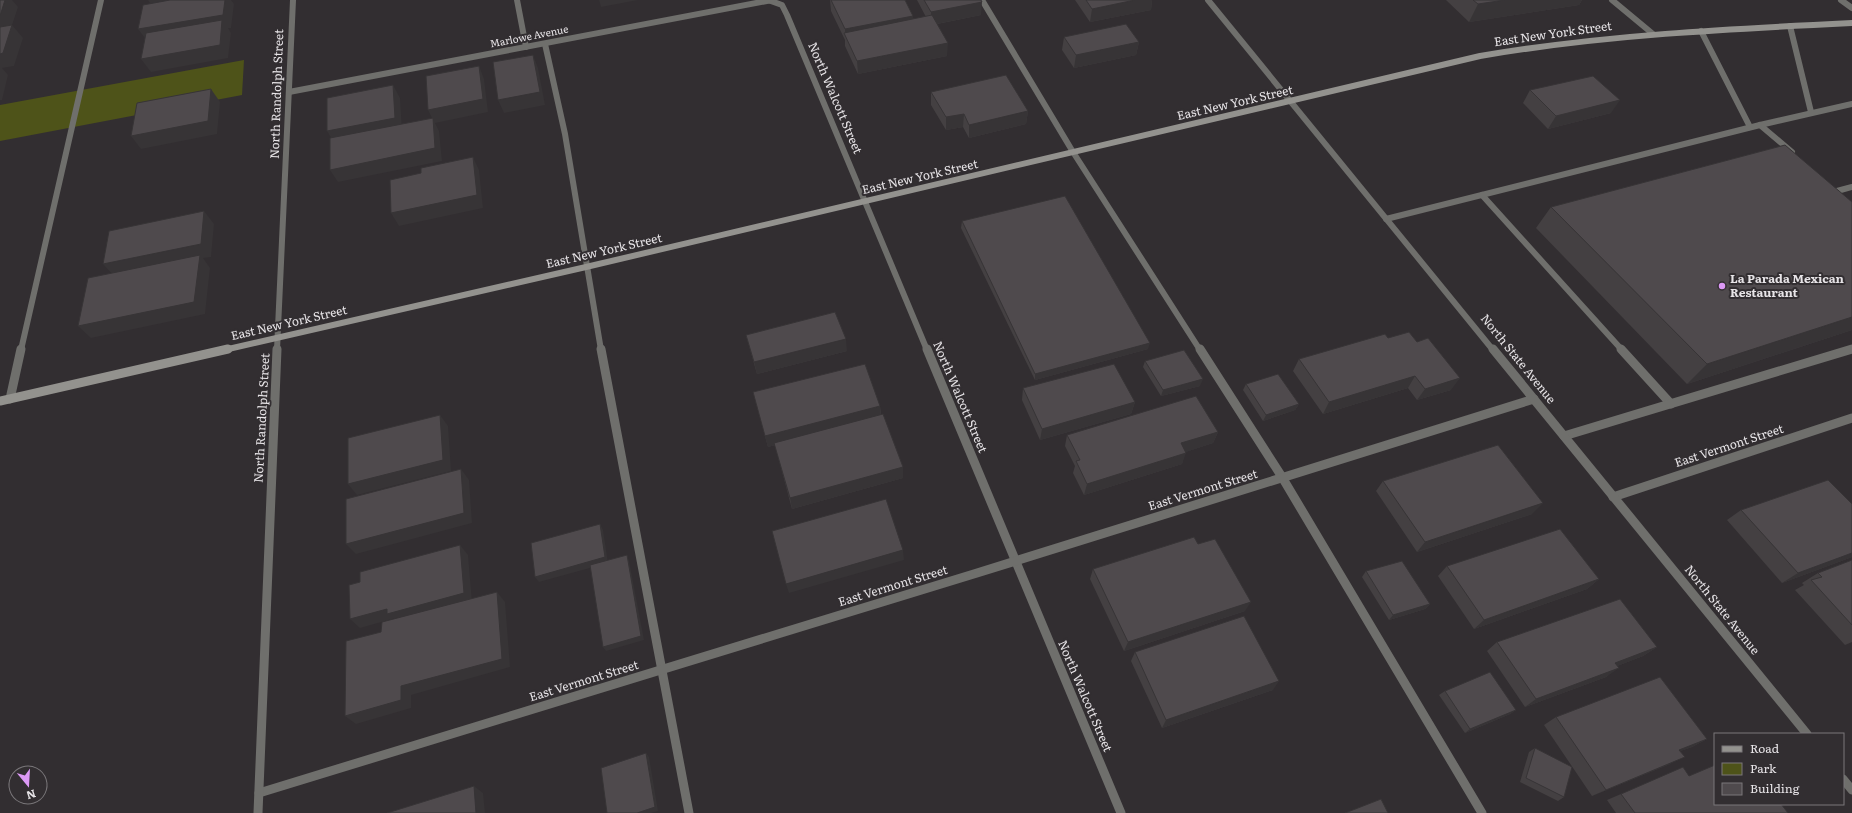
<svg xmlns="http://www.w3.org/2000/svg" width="1852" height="813" font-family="Literata,serif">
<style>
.green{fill:#4e5319}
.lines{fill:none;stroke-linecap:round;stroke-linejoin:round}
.service-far1{stroke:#6f6f6c;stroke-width:6}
.service{stroke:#6f6f6c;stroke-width:9}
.minor-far1{stroke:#6f6f6c;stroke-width:6}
.minor{stroke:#6f6f6c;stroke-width:9}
.tertiary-far1{stroke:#6f6f6c;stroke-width:6}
.tertiary{stroke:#6f6f6c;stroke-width:9}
.secondary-far1{stroke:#93928e;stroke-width:6}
.secondary{stroke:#93928e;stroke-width:9}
.wall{fill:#444042}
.shaded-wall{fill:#373436}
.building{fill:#4f4a4d;stroke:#373436}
.poi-dot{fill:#dc99f5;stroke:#322e31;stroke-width:1.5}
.labels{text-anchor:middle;stroke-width:4;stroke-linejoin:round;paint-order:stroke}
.far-street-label{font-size:10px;fill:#e7e4e7;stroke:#322e31}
.street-label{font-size:12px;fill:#e7e4e7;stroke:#322e31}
.poi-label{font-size:12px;font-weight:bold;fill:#e7e4e7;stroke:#322e31;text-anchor:start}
</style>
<rect width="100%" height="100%" fill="#322e31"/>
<path class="green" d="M244,60L242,95L0,141V105Z"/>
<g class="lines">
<g class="service-far1">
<path d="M517,0L526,47"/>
<path d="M982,0L1073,152L1200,350"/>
<path d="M1612,0L1653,34"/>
<path d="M1790,26L1811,112"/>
<path d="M1701,31L1750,127"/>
<path d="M545,44L565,134L601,350"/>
<path d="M1760,125L1792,152"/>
<path d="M1837,191L1852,187"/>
<path d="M1482,195L1622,350"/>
<path d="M1386,219L1760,125L1852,104"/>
<path d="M21,350L101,0"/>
<path d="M1849,350L1852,349"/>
</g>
<g class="service">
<path d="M601,349L689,813"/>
<path d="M1200,349L1282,477L1482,813"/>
<path d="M1621,349L1671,404"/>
<path d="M10,399L21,349"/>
<path d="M1564,436L1852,349"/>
</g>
<g class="minor-far1">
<path d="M768,0L782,5L787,15L927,350"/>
<path d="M1841,0L1852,8"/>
<path d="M289,92L772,0"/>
<path d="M277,350L293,0"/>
</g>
<g class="minor">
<path d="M927,349L1121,813"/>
<path d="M1613,497L1852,418"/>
<path d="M259,793L977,573L1534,399"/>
<path d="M258,813L277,349"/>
</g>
<path class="tertiary-far1" d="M1208,0L1493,350"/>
<g class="tertiary">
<path d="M1493,349L1807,734"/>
<path d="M1843,779L1852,790"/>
</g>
<path class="secondary-far1" d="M224,350L586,267L1480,56C1603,35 1727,29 1852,23"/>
<path class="secondary" d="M0,401L228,349"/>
</g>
<g class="wall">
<path d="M830,0H905L913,19L926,17L917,0H981V15L937,24L947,56L858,74L845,46V40L831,11Z"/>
<path d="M1075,0H1152L1151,10L1090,22Z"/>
<path d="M1446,0H1582L1579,5L1469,22Z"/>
<path d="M1064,37L1139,42L1136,55L1074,68L1062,50Z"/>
<path d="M1530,90L1611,113L1548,129L1523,103Z"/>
<path d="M931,92L1028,111L1026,124L969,138L963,127L946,130L931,105Z"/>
<path d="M1852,202V330L1687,384L1536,228L1551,207Z"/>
<path d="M962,221L1148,349L1035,380L961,228Z"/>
<path d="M746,335L847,351L757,374Z"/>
<path d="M1388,338L1451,390L1417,400L1408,388L1323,414L1293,371L1299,359Z"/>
<path d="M1145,361L1200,386L1161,396L1143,367Z"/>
<path d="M1246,384L1299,404L1295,410L1263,421L1243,390Z"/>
<path d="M1023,388L1135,402L1131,414L1040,440L1022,400Z"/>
<path d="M753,392L880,406L881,414L903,478L792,509L775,445L768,447Z"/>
<path d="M1218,432L1213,443L1185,452L1182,464L1084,495L1073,473L1075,466L1065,446L1067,435Z"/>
<path d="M1383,481L1532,514L1417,552L1376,491Z"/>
<path d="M1852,504V557L1782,583L1727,520L1741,510Z"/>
<path d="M1198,544L1245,611L1124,651L1090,579L1093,569Z"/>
<path d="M1852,560V642L1845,645L1795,590L1804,585L1802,583L1818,573Z"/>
<path d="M1447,566L1599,579L1587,589L1474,629L1438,576Z"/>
<path d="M1366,571L1430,604L1425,609L1389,620L1362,577Z"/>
<path d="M1497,642L1657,647L1643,656L1617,666L1606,677L1525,707L1487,651Z"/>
<path d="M1135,652L1273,690L1162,728L1131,661Z"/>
<path d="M1445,691L1516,710L1510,714L1465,733L1439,695Z"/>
<path d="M1556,717L1707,739L1692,747L1680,751L1670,764L1592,796L1544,725Z"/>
<path d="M1535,748L1564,797L1558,801L1520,782L1529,752Z"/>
<path d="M1689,776L1788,813H1616L1607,800L1621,794Z"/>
</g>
<g class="shaded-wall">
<path d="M5,0H12L18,7L12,25L23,38L14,66L2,68L8,75L2,100H0V16Z"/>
<path d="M148,0H193L153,7Z"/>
<path d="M225,0H231L234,4L231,28H228L231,33L228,58L151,72L141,59L148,42L138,29Z"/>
<path d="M599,0H638L601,7Z"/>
<path d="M1135,0H1152L1151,10L1090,22L1092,9Z"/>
<path d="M1505,0H1582L1579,5L1469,22L1478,4Z"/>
<path d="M982,2L981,15L931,25V12Z"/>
<path d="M913,16V29L845,35V29Z"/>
<path d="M1139,42L1136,55L1074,68L1076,55Z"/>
<path d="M948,43L947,56L858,74L857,61Z"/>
<path d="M533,55L538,68L545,105L504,113L498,100Z"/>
<path d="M479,66L484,79L488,112L435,123L439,131L442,161L338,182L330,170L433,120L428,110Z"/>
<path d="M393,85L400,98L402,131L335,144L327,131Z"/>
<path d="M211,89L220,102L217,134L141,149L131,136Z"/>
<path d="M1620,100L1611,113L1548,129L1556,116Z"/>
<path d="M1028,111L1026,124L969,138V125Z"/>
<path d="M964,114L963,127L946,130V117Z"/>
<path d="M473,157L479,170L483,208L399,226L391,213Z"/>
<path d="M204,211L214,224L211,257L203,258L210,268L205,314L91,338L78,326L115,277L103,264Z"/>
<path d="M1852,317V330L1687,384L1707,364Z"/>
<path d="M846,339L847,351L757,374L754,362Z"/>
<path d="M1150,343L1148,349L1035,380V374Z"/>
<path d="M1415,376L1408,388L1323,414L1329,402Z"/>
<path d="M1460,378L1451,390L1417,400L1425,389Z"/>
<path d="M1203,379L1200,386L1161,396L1163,390Z"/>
<path d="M1135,402L1131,414L1040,440L1042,429Z"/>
<path d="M1299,404L1295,410L1263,421L1266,415Z"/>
<path d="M880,406L881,417L768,447L765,436Z"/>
<path d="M440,415L448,426L451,471L357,495L348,484Z"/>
<path d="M1218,432L1213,443L1177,455L1181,443Z"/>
<path d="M1186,453L1182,464L1084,495L1087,484Z"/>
<path d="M903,467V478L792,509L790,498Z"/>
<path d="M461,469L469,480L472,523L356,554L346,544Z"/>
<path d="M1543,503L1532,514L1417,552L1425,542Z"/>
<path d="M600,524L603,530L608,563L539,582L535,577Z"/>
<path d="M460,545L468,555L472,602L392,619L360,628L350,619Z"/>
<path d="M903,550L904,560L789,593L786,584Z"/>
<path d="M1852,553V557L1782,583L1798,573Z"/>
<path d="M627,555L629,561L644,640L606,651L603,647Z"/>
<path d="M1599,579L1587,589L1474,629L1484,620Z"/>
<path d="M497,592L505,602L510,667L411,695V708L356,724L345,716L401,686Z"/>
<path d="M1251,602L1245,611L1124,651L1128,642Z"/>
<path d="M1430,604L1425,609L1389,620L1393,615Z"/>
<path d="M1657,647L1643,656L1602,672L1615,663Z"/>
<path d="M1619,668L1606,677L1525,707L1536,699Z"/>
<path d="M1279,681L1273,690L1162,728L1166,720Z"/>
<path d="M1516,710L1510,714L1465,733L1470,729Z"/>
<path d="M1707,739L1692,747L1664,757L1679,750Z"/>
<path d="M646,753L649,757L658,811L651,813H637Z"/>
<path d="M1685,757L1670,764L1592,796L1606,790Z"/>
<path d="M474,786L483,793L485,813H476Z"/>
</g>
<g class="building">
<path d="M0,0H5L0,16Z"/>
<path d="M170,0H225L223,15L138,29L143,5Z"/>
<path d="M831,0H905L913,16L845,29Z"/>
<path d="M924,0H981L982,2L931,12Z"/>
<path d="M1086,0H1135L1092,9Z"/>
<path d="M1473,0H1505L1478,4Z"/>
<path d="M932,15L948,43L857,61L844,33Z"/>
<path d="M222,20L220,45L141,59L146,33Z"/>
<path d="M1126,24L1139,42L1076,55L1064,37Z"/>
<path d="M12,25L3,53L0,54V27Z"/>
<path d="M533,55L540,92L498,100L493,62Z"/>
<path d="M479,66L483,99L428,110L426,76Z"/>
<path d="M1006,75L1028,111L969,125L964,114L946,117L931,92Z"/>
<path d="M1593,76L1620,100L1556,116L1530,90Z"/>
<path d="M393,85L395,118L327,131V98Z"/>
<path d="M211,89L208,121L131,136L137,103Z"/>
<path d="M433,118L435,148L330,170V138Z"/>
<path d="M1785,145L1852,202V317L1707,364L1551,207Z"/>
<path d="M473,157L477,195L391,213L390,180L421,173V168Z"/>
<path d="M1065,196L1150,343L1035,374L962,221Z"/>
<path d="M204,211L201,244L103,264L109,231Z"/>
<path d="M200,255L194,302L78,326L88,278Z"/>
<path d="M835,312L846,339L754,362L746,335Z"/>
<path d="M1409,332L1417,342L1428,338L1460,378L1425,389L1415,376L1329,402L1299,359L1385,334L1388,338Z"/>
<path d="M1184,350L1203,379L1163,390L1145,361Z"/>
<path d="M865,364L880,406L765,436L753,392Z"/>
<path d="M1114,364L1135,402L1042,429L1023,388Z"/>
<path d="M1278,374L1299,404L1266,415L1246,384Z"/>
<path d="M1196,396L1218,432L1181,443L1186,453L1087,484L1076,461L1080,460L1067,435Z"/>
<path d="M883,414L903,467L790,498L774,443Z"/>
<path d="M440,415L443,460L348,484V438Z"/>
<path d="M1498,445L1543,503L1425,542L1383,481Z"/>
<path d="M461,469L464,513L346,544V499Z"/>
<path d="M1828,480L1852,504V553L1798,573L1741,510Z"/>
<path d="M886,499L903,550L786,584L772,531Z"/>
<path d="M600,524L605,557L535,577L531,543Z"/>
<path d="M1560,529L1599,579L1484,620L1447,566Z"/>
<path d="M1194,537L1198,544L1215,539L1251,602L1128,642L1093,569Z"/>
<path d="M460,545L464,593L387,614V609L350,619L349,585L360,582V572Z"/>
<path d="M627,555L641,636L603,647L590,565Z"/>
<path d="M1852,560V625L1811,580L1822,577L1818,573Z"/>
<path d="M1402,561L1430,604L1393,615L1366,571Z"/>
<path d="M497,592L502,659L401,686V700L345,716L346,641L381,632L382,622Z"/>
<path d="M1620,599L1657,647L1615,663L1619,668L1536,699L1497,642Z"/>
<path d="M1244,616L1279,681L1166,720L1135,652Z"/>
<path d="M1490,672L1516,710L1470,729L1445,691Z"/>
<path d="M1660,677L1707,739L1679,750L1685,757L1606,790L1556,717Z"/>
<path d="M1535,748L1572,767L1564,797L1526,778Z"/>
<path d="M646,753L655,807L637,813H607L601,768Z"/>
<path d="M1715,765V804H1781L1788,813H1635L1621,794L1683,767L1689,776Z"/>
<path d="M474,786L476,813H387Z"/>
<path d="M1381,799L1388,813H1345Z"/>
</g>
<circle class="poi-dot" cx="1722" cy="286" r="4"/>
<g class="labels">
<g class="far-street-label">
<text transform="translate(529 36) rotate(-11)" y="4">Marlowe Avenue</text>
</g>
<g class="street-label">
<text transform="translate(1553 34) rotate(-8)" y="4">East New York Street</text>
<text transform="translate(277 94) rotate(-88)" y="4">North Randolph Street</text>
<text transform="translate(835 98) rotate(67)" y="4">North Walcott Street</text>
<text transform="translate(1235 103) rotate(-13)" y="4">East New York Street</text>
<text transform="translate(920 177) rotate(-13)" y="4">East New York Street</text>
<text transform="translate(604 251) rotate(-13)" y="4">East New York Street</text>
<text transform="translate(289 323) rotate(-13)" y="4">East New York Street</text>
<text transform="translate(1518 359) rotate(51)" y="4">North State Avenue</text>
<text transform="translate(960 397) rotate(67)" y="4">North Walcott Street</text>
<text transform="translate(262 418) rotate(-87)" y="4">North Randolph Street</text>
<text transform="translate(1729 446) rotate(-18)" y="4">East Vermont Street</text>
<text transform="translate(1203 490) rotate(-17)" y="4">East Vermont Street</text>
<text transform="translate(893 586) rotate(-17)" y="4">East Vermont Street</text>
<text transform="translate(1722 610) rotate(51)" y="4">North State Avenue</text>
<text transform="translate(584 681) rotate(-17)" y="4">East Vermont Street</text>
<text transform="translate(1085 696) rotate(67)" y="4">North Walcott Street</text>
</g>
<g class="poi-label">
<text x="1730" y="283">La Parada Mexican<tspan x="1730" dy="14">Restaurant</tspan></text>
</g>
</g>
<rect x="1714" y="733" width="130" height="72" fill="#322e31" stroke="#7a777a"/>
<rect x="1722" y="746" width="20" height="6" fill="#93928e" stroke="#7a777a"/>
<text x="1750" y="753" font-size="12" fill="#e7e4e7">Road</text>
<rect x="1722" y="763" width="20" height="12" fill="#4e5319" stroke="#7a777a"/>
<text x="1750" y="773" font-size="12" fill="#e7e4e7">Park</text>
<rect x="1722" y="783" width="20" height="12" fill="#4f4a4d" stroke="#7a777a"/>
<text x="1750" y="793" font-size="12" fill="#e7e4e7">Building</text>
<g transform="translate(28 785) rotate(162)"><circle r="19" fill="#322e31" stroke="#7a777a"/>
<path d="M0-3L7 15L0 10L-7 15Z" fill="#dc99f5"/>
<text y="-6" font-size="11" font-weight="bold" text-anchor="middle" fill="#e7e4e7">N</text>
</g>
</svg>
